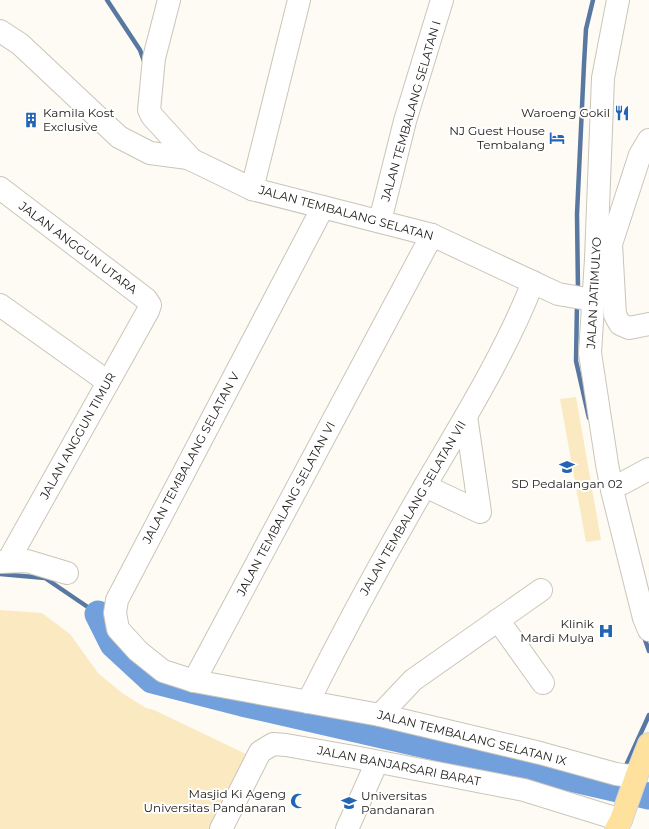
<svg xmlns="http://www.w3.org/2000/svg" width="649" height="829" font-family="Montserrat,sans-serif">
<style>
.green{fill:#fbe9c1}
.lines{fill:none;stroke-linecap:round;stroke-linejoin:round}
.stream{stroke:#5878a2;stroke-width:4.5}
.river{stroke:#71a0dd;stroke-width:27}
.minor-casing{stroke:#cac5b9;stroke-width:24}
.major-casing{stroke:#d6d6d5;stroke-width:24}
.minor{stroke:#fff;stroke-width:22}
.major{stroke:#fde19c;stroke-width:22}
.labels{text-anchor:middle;stroke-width:4;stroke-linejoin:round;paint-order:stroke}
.street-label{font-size:12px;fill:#1d1b17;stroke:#fff}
.poi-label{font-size:12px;fill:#1d1b17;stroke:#fff;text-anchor:end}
</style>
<rect width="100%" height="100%" fill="#fefbf4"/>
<g class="green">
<path d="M576,397L601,540L586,542L560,399Z"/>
<path d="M0,610L42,613L70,634L98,673L122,693L146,708L154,710L250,756L212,829H0Z"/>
</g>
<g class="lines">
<g class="stream">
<path d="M107,0L140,50L145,64"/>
<path d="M578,291L577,214L584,64L586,29L593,0"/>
<path d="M577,303L576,361L589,418"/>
<path d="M0,574L45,578L98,614"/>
<path d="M643,634L649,651"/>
<path d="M624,770L649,715"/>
<path d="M616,788L620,780"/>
</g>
<path class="river" d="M98,614L113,644L152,680L242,703L649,796"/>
<g class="minor-casing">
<g id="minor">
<path d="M169,0L154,58L149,110L152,116L192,160"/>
<path d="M618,0L603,78L596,259L590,353L607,464L612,490L644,618L649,630"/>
<path d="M0,31L20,44L119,137L150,153L188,158L252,189L432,235L558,294L593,300"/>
<path d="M649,140L640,155L611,244L615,315L620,324L629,328L649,324"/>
<path d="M0,188L146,299L150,305L148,311L8,561"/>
<path d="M252,189L299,0"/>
<path d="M379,221L383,209L405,121L442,0"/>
<path d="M432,235L194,681L380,715L540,753L616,774L636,777"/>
<path d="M0,305L108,382"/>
<path d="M621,484L649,469"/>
<path d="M425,486L480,512L466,416"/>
<path d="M0,562L27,561L67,573"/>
<path d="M498,620L543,683"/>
<path d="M194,681L163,671L138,651L118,629L115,613L117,600L323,207"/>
<path d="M308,702C344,630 382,560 422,491C461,424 505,354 533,282"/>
<path d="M380,715L413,680L541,590"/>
<path d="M221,829L260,752L273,744L286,745L354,757L524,790L621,820"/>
<path d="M347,829L377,762"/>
</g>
</g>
<g class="major-casing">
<path id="major" d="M616,829L621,820L636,777L649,744"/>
</g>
<use href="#minor" class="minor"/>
<use href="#major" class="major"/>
</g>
<defs>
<g id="restaurant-bare" transform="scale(1.2)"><path d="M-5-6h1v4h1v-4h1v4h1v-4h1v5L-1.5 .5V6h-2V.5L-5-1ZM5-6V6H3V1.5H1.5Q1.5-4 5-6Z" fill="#2265b5" stroke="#fff" stroke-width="2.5" paint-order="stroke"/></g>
<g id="building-bare" transform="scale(1.2)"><path d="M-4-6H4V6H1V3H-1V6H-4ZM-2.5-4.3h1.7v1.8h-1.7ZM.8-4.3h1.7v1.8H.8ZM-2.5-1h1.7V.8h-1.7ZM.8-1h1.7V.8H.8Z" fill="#2265b5" stroke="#fff" stroke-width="2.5" paint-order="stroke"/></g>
<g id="hotel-bare" transform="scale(1.2)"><path d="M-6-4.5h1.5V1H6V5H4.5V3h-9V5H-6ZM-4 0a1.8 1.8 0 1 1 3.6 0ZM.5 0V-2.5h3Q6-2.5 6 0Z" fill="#2265b5" stroke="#fff" stroke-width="2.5" paint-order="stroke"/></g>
<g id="school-bare" transform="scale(1.2)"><path d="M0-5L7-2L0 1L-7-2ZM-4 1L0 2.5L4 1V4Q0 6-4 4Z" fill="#2265b5" stroke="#fff" stroke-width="2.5" paint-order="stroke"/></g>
<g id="hospital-bare" transform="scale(1.2)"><path d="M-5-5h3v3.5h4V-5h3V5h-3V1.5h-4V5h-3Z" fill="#2265b5" stroke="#fff" stroke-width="2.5" paint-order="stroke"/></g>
<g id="mosque-bare" transform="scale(1.2)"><path d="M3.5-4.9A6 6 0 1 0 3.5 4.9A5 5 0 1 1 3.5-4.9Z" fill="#2265b5" stroke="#fff" stroke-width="2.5" paint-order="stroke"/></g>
<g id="university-bare" transform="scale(1.2)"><path d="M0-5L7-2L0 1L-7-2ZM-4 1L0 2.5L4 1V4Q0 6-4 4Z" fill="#2265b5" stroke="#fff" stroke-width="2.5" paint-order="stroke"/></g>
</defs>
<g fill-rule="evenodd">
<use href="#restaurant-bare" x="622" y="113"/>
<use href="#building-bare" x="31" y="120"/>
<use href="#hotel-bare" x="557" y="138"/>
<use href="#school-bare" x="567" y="467"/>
<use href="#hospital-bare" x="606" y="631"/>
<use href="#mosque-bare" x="298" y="801"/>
<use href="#university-bare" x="349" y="803"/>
</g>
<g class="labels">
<g class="street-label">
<text transform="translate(411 111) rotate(-74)" y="4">JALAN TEMBALANG SELATAN I</text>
<text transform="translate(346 213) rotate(15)" y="4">JALAN TEMBALANG SELATAN</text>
<text transform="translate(78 248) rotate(37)" y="4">JALAN ANGGUN UTARA</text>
<text transform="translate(594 293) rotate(-87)" y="4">JALAN JATIMULYO</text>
<text transform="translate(78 436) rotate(-61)" y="4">JALAN ANGGUN TIMUR</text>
<text transform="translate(191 458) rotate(-62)" y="4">JALAN TEMBALANG SELATAN V</text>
<text transform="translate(413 508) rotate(-60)" y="4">JALAN TEMBALANG SELATAN VII</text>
<text transform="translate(286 509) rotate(-62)" y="4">JALAN TEMBALANG SELATAN VI</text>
<text transform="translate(472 738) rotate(14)" y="4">JALAN TEMBALANG SELATAN IX</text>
<text transform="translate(399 766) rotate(11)" y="4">JALAN BANJARSARI BARAT</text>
</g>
<g class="poi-label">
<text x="43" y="117" text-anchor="start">Kamila Kost<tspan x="43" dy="14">Exclusive</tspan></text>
<text x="610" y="117">Waroeng Gokil</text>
<text x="545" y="135">NJ Guest House<tspan x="545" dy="14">Tembalang</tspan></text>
<text x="567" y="488" text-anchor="middle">SD Pedalangan 02</text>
<text x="594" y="628">Klinik<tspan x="594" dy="14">Mardi Mulya</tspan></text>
<text x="286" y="798">Masjid Ki Ageng<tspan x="286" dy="14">Universitas Pandanaran</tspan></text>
<text x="361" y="800" text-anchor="start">Universitas<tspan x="361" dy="14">Pandanaran</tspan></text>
</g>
</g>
</svg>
